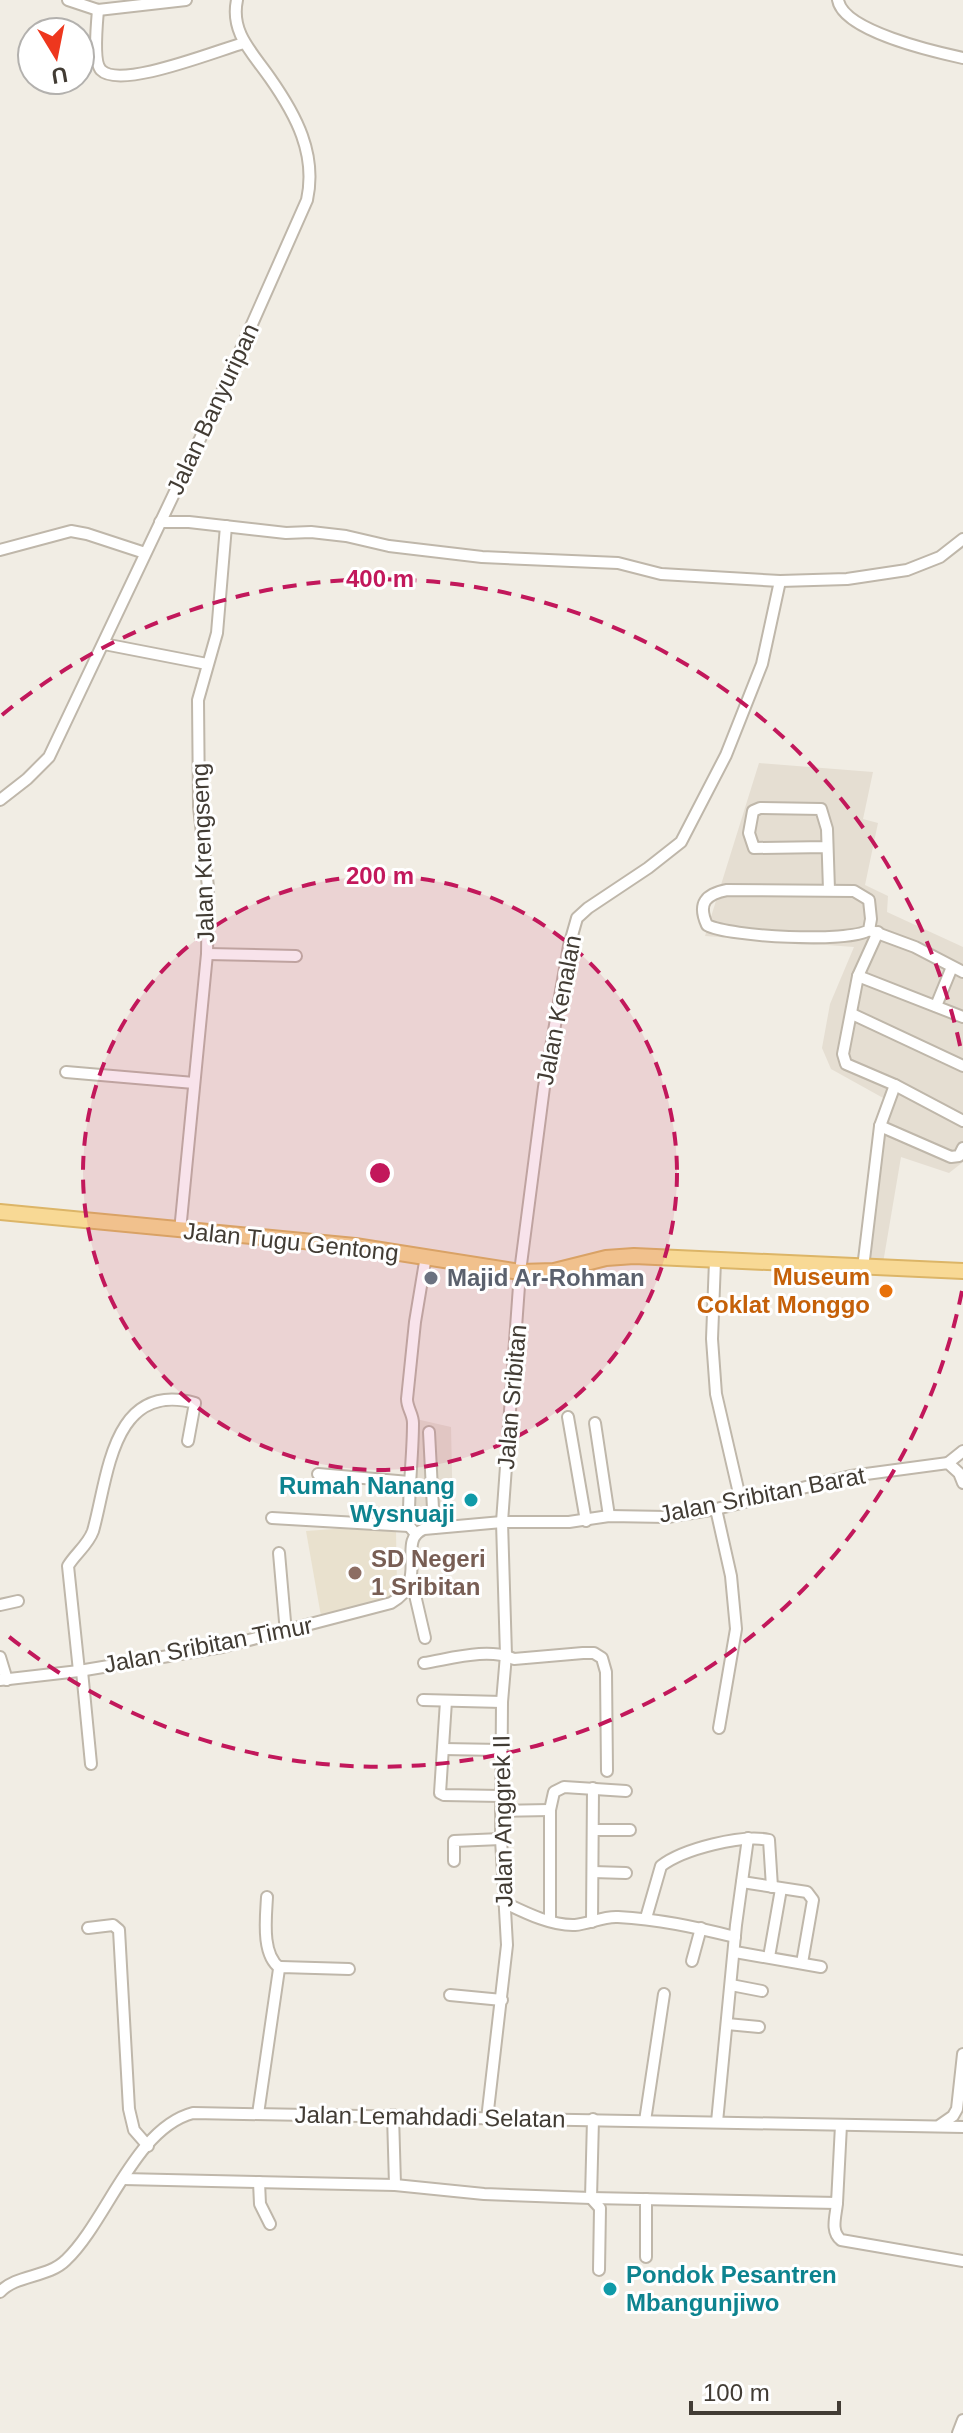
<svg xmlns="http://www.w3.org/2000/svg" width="963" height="2433" font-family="Helvetica,sans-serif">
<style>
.residential{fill:#e5ded2}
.education{fill:#e9e1ce}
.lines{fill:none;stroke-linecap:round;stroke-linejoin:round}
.minor-casing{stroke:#bfb7aa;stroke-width:14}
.major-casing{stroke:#dcb567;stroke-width:18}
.minor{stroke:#fff;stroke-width:10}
.major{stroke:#f8d995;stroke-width:14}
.ring{fill:none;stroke:#c2185b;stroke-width:4;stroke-dasharray:14 10}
.worship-dot{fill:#6b7280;stroke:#fff;stroke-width:3}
.food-dot{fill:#e8710a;stroke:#fff;stroke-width:3}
.culture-dot{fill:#0f9aa8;stroke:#fff;stroke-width:3}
.education-dot{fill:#8d6e63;stroke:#fff;stroke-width:3}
.labels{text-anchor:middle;stroke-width:6;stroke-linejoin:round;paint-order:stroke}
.street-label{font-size:24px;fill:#423c34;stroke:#fff}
.food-label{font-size:24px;font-weight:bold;fill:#c56008;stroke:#fff;text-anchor:end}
.worship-label{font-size:24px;font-weight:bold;fill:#5b616d;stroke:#fff;text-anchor:start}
.culture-label{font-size:24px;font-weight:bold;fill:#0d838f;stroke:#fff;text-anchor:end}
.education-label{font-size:24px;font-weight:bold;fill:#785e54;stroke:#fff;text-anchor:start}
.centre{fill:#c2185b;stroke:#fff;stroke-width:4}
.ring-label{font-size:24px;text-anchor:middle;font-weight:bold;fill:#c2185b;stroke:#fff;stroke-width:6;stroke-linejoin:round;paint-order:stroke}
</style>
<rect width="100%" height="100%" fill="#f1ede4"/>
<g class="residential">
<path d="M759,763L873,772L863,819L878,823L865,885L888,896L887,912L963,947V1162L949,1173L901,1157L882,1269L856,1267L876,1132L885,1099L831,1069L822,1048L830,1004L854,947L705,936Z"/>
<path d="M416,1419L451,1427L453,1520L419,1524L411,1522Z"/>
</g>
<path class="education" d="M348,1528L396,1530L397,1588L389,1598L381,1602L321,1616L306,1531Z"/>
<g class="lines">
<g class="minor-casing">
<g id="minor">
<path d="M68,0L98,10L186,0"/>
<path d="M838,0C843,31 935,52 963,58"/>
<path d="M98,10C97,22 93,62 101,70C120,90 218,50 244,43"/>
<path d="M160,522H189L286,533L311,532L346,536L389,546L482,557L618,563L661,574L780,581L847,579L907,570L940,557L963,539"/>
<path d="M0,550L71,531L87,534L145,553"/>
<path d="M104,644L207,664"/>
<path d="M0,800L27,779L49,757L218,401L307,200C317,154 296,115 270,78C253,53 230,33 237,0"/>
<path d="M827,847L754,848L749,833L753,811L760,808L821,809L827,829L829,890"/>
<path d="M869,930L871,919L869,900L854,891L727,890C706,894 697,903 707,925C729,937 849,943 869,930L915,947L963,972"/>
<path d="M207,954L296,956"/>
<path d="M858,976L963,1017"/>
<path d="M936,1006L952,967"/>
<path d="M852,1014L963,1066"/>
<path d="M66,1072L194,1083"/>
<path d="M895,1085L963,1121"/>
<path d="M880,1126L951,1157L959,1156L963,1148"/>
<path d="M180,1231L207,954L208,887L199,807L198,700L217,633L226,526"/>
<path d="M715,1261L712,1339L716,1394L741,1502"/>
<path d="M863,1268L880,1126L895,1085L846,1064L843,1054L858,976L878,932"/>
<path d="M568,1417L586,1521"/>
<path d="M595,1423L609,1516"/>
<path d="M429,1432L434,1528"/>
<path d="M948,1463L963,1451"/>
<path d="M318,1474L409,1482"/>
<path d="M716,1509L731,1576L736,1629L719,1728"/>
<path d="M272,1518L409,1526"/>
<path d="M416,1534L409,1526C408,1491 413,1457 413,1423C413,1414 407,1408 407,1399L415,1322L426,1256"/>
<path d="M279,1553L286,1633"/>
<path d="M412,1582L425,1638"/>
<path d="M0,1605L18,1601"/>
<path d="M0,1657L7,1680"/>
<path d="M424,1663C450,1659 489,1647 514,1659L583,1653H594L602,1658L606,1672L607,1771"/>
<path d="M79,1671L68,1566C75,1554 88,1545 93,1531C108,1479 111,1380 195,1403L188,1441"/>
<path d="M82,1671L91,1764"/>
<path d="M0,1680L79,1671L222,1647L391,1603C431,1580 395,1541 424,1529L502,1522H569L609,1516L667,1517L716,1509L851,1476L948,1463L959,1473L963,1483"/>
<path d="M423,1700L502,1702"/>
<path d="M446,1701L440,1793L444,1795L501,1796"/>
<path d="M443,1749L501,1750"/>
<path d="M501,1811L550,1810"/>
<path d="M593,1830H630"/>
<path d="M454,1861V1841L501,1839"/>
<path d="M593,1872L626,1873"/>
<path d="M742,1882L807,1892L813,1900L802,1963"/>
<path d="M267,1897C266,1917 261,1955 280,1968"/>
<path d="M503,1902C524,1912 551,1926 575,1925C589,1924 603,1916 618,1917C658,1919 695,1927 735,1937"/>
<path d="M646,1918L661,1866C683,1849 742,1834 769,1840L772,1887"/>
<path d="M550,1921V1810L554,1792L564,1787L626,1791"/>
<path d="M592,1922L593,1788"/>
<path d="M88,1928L113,1925L119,1930L129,2109L134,2130L148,2146"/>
<path d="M735,1952L821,1967"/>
<path d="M769,1957L781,1889"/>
<path d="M692,1961L701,1928"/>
<path d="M731,1985L762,1991"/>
<path d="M450,1995L502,2000"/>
<path d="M727,2024L759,2027"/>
<path d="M258,2114L279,1969L281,1967L349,1969"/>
<path d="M393,2115L395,2185"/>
<path d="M487,2119L507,1945L501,1839L502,1702L506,1655L502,1522L520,1272L544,1087L569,946L577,918L588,908L648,868L681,842L726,755L762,664L780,581"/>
<path d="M593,2119L591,2198L600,2208L599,2270"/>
<path d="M645,2121L664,1994"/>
<path d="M717,2122L736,1925L748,1838"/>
<path d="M940,2125L953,2116L957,2109L963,2054"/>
<path d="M123,2179L395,2185L484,2194L591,2198L837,2203L841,2125"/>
<path d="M259,2182L260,2204L270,2224"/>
<path d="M646,2199V2257"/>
<path d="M837,2203C836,2216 830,2231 841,2240L963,2261"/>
<path d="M0,2292C17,2274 48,2278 66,2260C107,2221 135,2128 193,2113L963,2127"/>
<path d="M958,2433L963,2420"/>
</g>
</g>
<g class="major-casing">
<path id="major" d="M0,1212L355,1246L520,1272L554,1271L606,1258L634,1256L963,1271"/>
</g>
<use href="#minor" class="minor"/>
<use href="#major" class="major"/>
</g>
<circle cx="380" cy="1173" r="297" fill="#c2185b" fill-opacity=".12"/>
<g class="ring">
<circle cx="380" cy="1173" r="297"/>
<path d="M962 1291A594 594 0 0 1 2 1631M2 715A594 594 0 0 1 962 1055"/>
</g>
<circle class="worship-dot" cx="431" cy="1278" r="8"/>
<circle class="food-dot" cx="886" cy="1291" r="8"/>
<g class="culture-dot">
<circle cx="471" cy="1500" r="8"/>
<circle cx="610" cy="2289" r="8"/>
</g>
<circle class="education-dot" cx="355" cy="1573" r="8"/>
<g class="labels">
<g class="street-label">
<text transform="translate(213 409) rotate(-65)" y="8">Jalan Banyuripan</text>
<text transform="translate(203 853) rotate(-92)" y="8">Jalan Krengseng</text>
<text transform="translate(559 1010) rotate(-79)" y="8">Jalan Kenalan</text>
<text transform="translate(291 1242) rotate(6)" y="8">Jalan Tugu Gentong</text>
<text transform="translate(512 1397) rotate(-85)" y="8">Jalan Sribitan</text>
<text transform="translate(762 1495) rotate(-11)" y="8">Jalan Sribitan Barat</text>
<text transform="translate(208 1645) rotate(-11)" y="8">Jalan Sribitan Timur</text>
<text transform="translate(503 1821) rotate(-91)" y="8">Jalan Anggrek II</text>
<text transform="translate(430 2117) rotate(1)" y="8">Jalan Lemahdadi Selatan</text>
</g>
<g class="food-label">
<text x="870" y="1285">Museum<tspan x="870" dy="28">Coklat Monggo</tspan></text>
</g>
<g class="worship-label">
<text x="447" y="1286">Majid Ar-Rohman</text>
</g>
<g class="culture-label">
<text x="455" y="1494">Rumah Nanang<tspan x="455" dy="28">Wysnuaji</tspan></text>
<text x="626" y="2283" text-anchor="start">Pondok Pesantren<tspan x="626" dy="28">Mbangunjiwo</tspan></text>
</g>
<g class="education-label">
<text x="371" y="1567">SD Negeri<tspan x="371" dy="28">1 Sribitan</tspan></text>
</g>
</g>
<circle cx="380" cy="1173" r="12" class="centre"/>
<g class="ring-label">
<text x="380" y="587">400 m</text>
<text x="380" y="884">200 m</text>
</g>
<g transform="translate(56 56) rotate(170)"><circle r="38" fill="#ffffff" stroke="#b3b1ae" stroke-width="2"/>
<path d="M0-6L14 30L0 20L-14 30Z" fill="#ee371e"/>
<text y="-12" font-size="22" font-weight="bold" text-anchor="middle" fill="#423c34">U</text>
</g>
<path d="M691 2401v12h148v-12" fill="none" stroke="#423c34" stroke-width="4"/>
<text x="703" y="2401" font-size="24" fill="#423c34" stroke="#ffffff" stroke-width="6" paint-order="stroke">100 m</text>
</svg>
